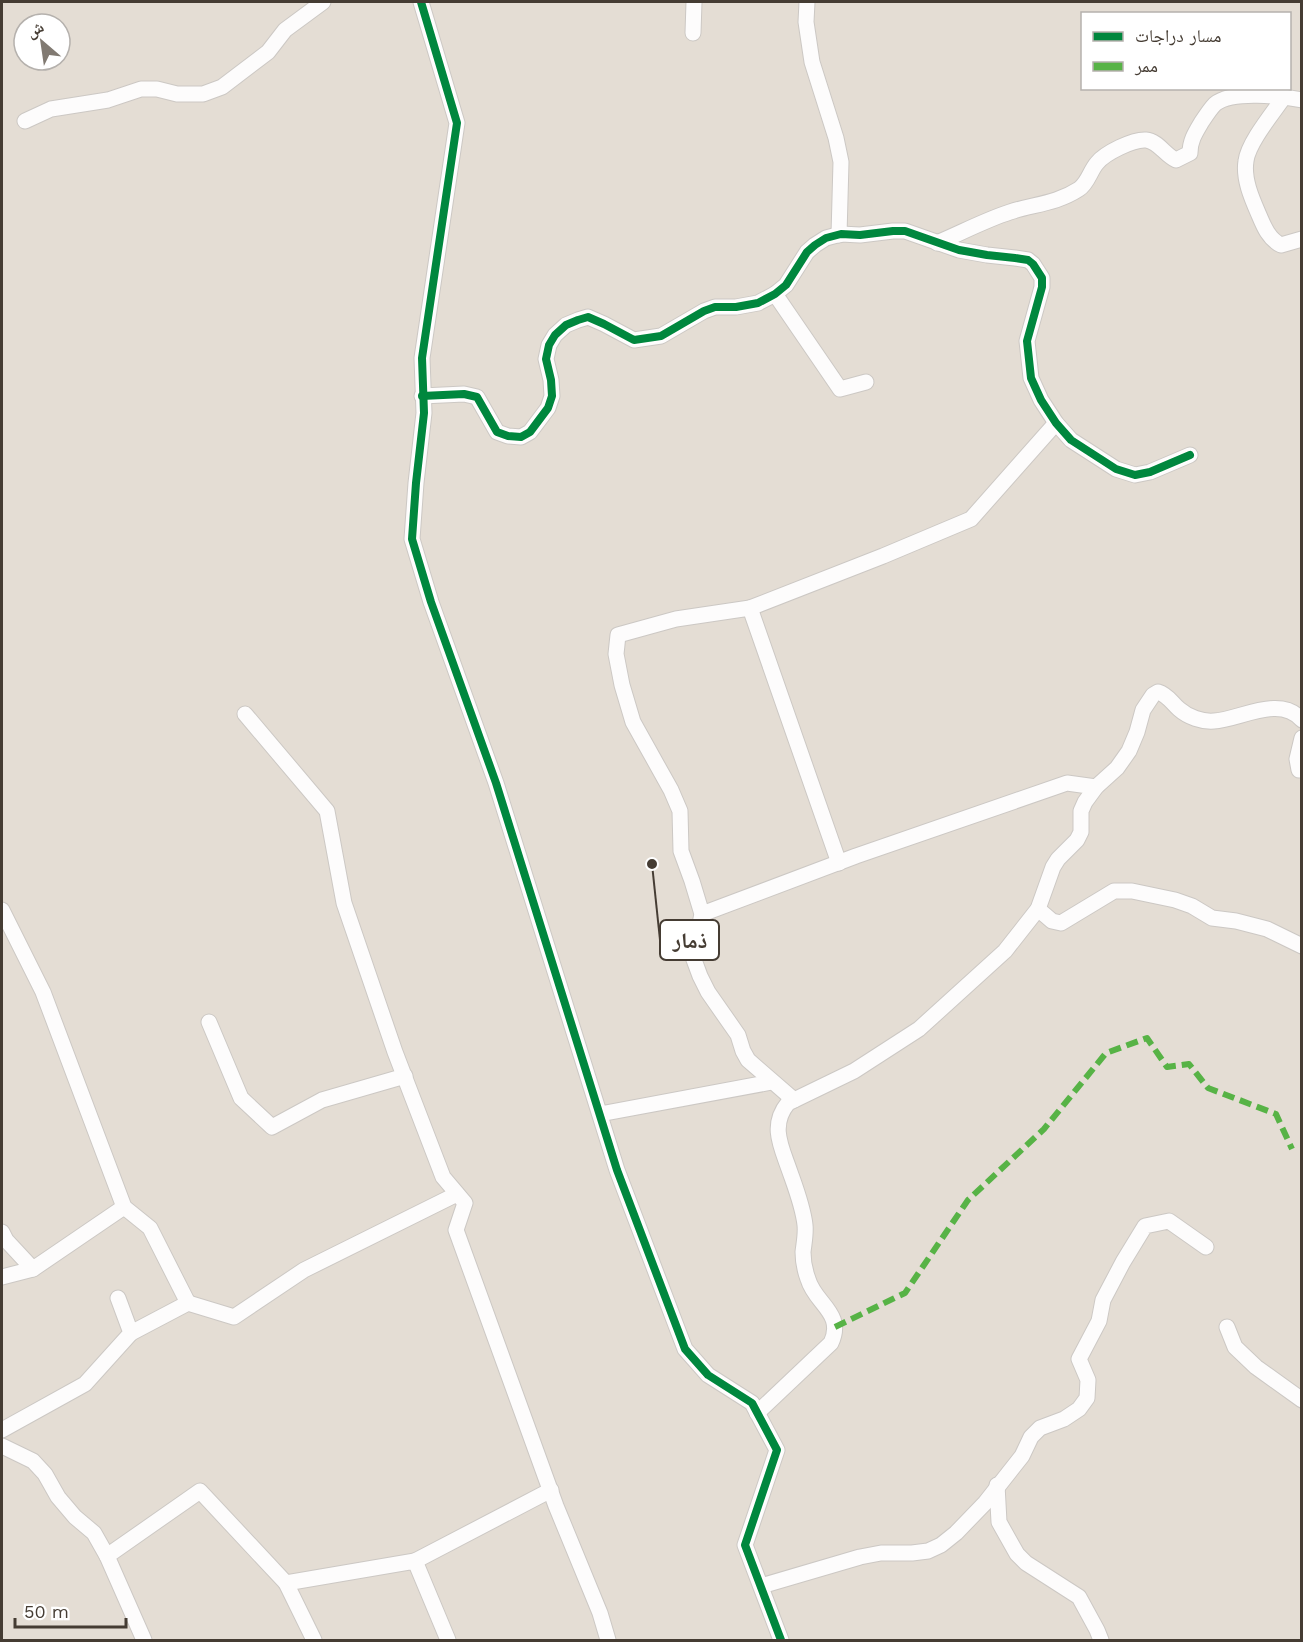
<svg xmlns="http://www.w3.org/2000/svg" width="1303" height="1642" font-family="'Work Sans','Noto Naskh Arabic',sans-serif">
<style>
.residential{fill:#e4ddd4;fill-rule:evenodd}
.lines{fill:none;stroke-linecap:round;stroke-linejoin:round}
.minor-casing{stroke:#ccc8c4;stroke-width:17}
.minor{stroke:#fdfcfc;stroke-width:15}
.quiet{stroke:#57b346;stroke-width:6;stroke-dasharray:12 6;stroke-linecap:butt}
.cycleway-casing{stroke:#fff;stroke-width:11}
.cycleway{stroke:#00873e;stroke-width:8}
.leader{fill:none;stroke:#453c33;stroke-width:2}
.callout-dot{fill:#453c33;stroke:#fff;stroke-width:2}
.callout{fill:#fff;stroke:#453c33;stroke-width:2}
.callout-label{font-size:22px;text-anchor:middle;font-weight:bold;fill:#453c33}
</style>
<rect width="100%" height="100%" fill="#f0ece8"/>
<path class="residential" d="M2,2H1301V1640H2ZM1082,14H1290V88H1082ZM24,24H60V60H24Z"/>
<g class="lines">
<g class="minor-casing">
<g id="minor">
<path d="M421,2L457,123L422,358L424,413L416,483L412,539L431,602L496,783L617,1170L685,1349L708,1375L752,1403L777,1450L745,1545L781,1640"/>
<path d="M807,2L806,22L812,62L836,138L841,162L839,235"/>
<path d="M693,33L694,2"/>
<path d="M1284,97C1273,113 1248,143 1246,161C1243,179 1252,199 1259,215C1264,227 1269,239 1281,245L1302,239"/>
<path d="M25,121L51,109L108,100L141,89H157L177,94H203L222,87L268,52L285,30L323,2"/>
<path d="M937,243C961,233 985,220 1010,212C1034,204 1056,204 1079,189C1088,183 1090,171 1097,163C1105,153 1133,139 1146,140C1158,141 1165,155 1176,160L1190,153C1190,141 1195,133 1201,123C1205,117 1210,109 1215,104C1232,90 1281,96 1302,100"/>
<path d="M775,294L840,389L866,382"/>
<path d="M422,396L464,394L477,397L497,432L508,436L521,437L530,432L548,408L552,396L551,380L546,359L549,345L555,335L566,325L578,320L588,317L604,324L634,340L661,336L704,311L715,307H736L758,303L775,294L786,285L807,252L815,245L826,238L841,234L860,235L893,231H905L959,250L987,255L1015,258L1028,260L1033,264L1042,278V287L1027,341L1031,378L1041,400L1056,423L1071,440L1116,469L1135,475L1150,472L1190,455"/>
<path d="M750,608L883,556L971,519L1056,423"/>
<path d="M245,714L327,811L344,903L395,1052L443,1177L465,1203L456,1230L556,1506L600,1613L608,1640"/>
<path d="M1299,770L1297,759L1302,738"/>
<path d="M1038,909L1052,921L1061,923L1114,891H1132L1175,900L1192,906L1212,918L1236,921L1267,929L1302,946"/>
<path d="M2,910L43,992L124,1207L150,1228L188,1303"/>
<path d="M702,914L856,856L1067,783L1096,787"/>
<path d="M209,1022L241,1098L272,1127L322,1100L405,1076"/>
<path d="M794,1100L748,1060L743,1051L738,1035L708,992L700,976L693,957L702,914L692,881L681,851L680,811L671,790L633,722L622,685L616,654L618,635L676,619L750,608L839,863"/>
<path d="M600,1114L772,1082"/>
<path d="M2,1232L6,1240L33,1269L124,1207"/>
<path d="M2,1277L33,1269"/>
<path d="M1227,1327L1235,1347L1256,1367L1302,1400"/>
<path d="M131,1333L188,1303L234,1317L304,1270L457,1194"/>
<path d="M757,1413L831,1343C845,1313 815,1304 808,1279C805,1271 803,1261 803,1252C804,1243 806,1234 805,1225C803,1207 796,1189 790,1172C782,1148 769,1126 788,1103L854,1071L919,1029L1005,951L1038,909L1053,867L1058,859L1077,840L1081,832V811L1085,802L1096,787L1117,768L1129,751L1137,732L1143,710L1153,695L1158,692C1168,695 1172,703 1179,709C1188,717 1202,722 1214,721C1239,720 1280,694 1302,720"/>
<path d="M2,1430L85,1384L131,1333L118,1298"/>
<path d="M2,1446L33,1461L45,1474L58,1497L75,1517L94,1533L107,1556"/>
<path d="M997,1485L999,1522L1017,1554L1026,1563L1079,1597L1097,1630L1101,1640"/>
<path d="M415,1561L551,1490"/>
<path d="M286,1583L415,1561L448,1640"/>
<path d="M761,1586L860,1557L881,1553H912L928,1551L941,1545L956,1533L985,1503L1022,1456L1031,1437L1040,1428L1064,1419L1079,1409L1087,1398L1088,1380L1079,1359L1099,1321L1103,1300L1123,1262L1145,1226L1169,1221L1206,1247"/>
<path d="M144,1640L107,1556L200,1491L286,1583L314,1640"/>
</g>
</g>
<use href="#minor" class="minor"/>
<path class="quiet" d="M835,1327L905,1293L968,1200L1044,1129L1106,1053L1147,1038L1167,1067L1189,1064L1208,1088L1276,1114L1292,1149"/>
<g class="cycleway-casing">
<g id="cycleway">
<path d="M421,2L457,123L422,358L424,413L416,483L412,539L431,602L496,783L617,1170L685,1349L708,1375L752,1403L777,1450L745,1545L781,1640"/>
<path d="M422,396L464,394L477,397L497,432L508,436L521,437L530,432L548,408L552,396L551,380L546,359L549,345L555,335L566,325L578,320L588,317L604,324L634,340L661,336L704,311L715,307H736L758,303L775,294L786,285L807,252L815,245L826,238L841,234L860,235L893,231H905L959,250L987,255L1015,258L1028,260L1033,264L1042,278V287L1027,341L1031,378L1041,400L1056,423L1071,440L1116,469L1135,475L1150,472L1190,455"/>
</g>
</g>
<use href="#cycleway" class="cycleway"/>
</g>
<path class="leader" d="M652 864L660 940"/>
<circle class="callout-dot" cx="652" cy="864" r="6"/>
<rect class="callout" x="660" y="920" width="59" height="40" rx="6"/>
<g class="callout-label">
<text x="690" y="948">ذمار</text>
</g>
<rect width="1303" height="1642" fill="none" stroke="#453c33" stroke-width="6"/>
<rect x="1081" y="12" width="210" height="78" fill="#ffffff" stroke="#b5b1ad" stroke-width="1.5"/>
<rect x="1093" y="32" width="30" height="9" fill="#00873e" stroke="#b5b1ad" stroke-width="1.5"/>
<text x="1135" y="42" font-size="18" fill="#453c33">مسار دراجات</text>
<rect x="1093" y="62" width="30" height="9" fill="#57b346" stroke="#b5b1ad" stroke-width="1.5"/>
<text x="1135" y="72" font-size="18" fill="#453c33">ممر</text>
<g transform="translate(42 42) rotate(331)"><circle r="28" fill="#ffffff" stroke="#b5b1ad" stroke-width="1.5"/>
<path d="M0-4.5L10 22L0 15L-10 22Z" fill="#817a72"/>
<text y="-9" font-size="16" font-weight="bold" text-anchor="middle" fill="#453c33">ش</text>
</g>
<path d="M15 1618v9h111v-9" fill="none" stroke="#453c33" stroke-width="3"/>
<text x="24" y="1618" font-size="18" fill="#453c33" stroke="#ffffff" stroke-width="4.5" paint-order="stroke">50 m</text>
</svg>
